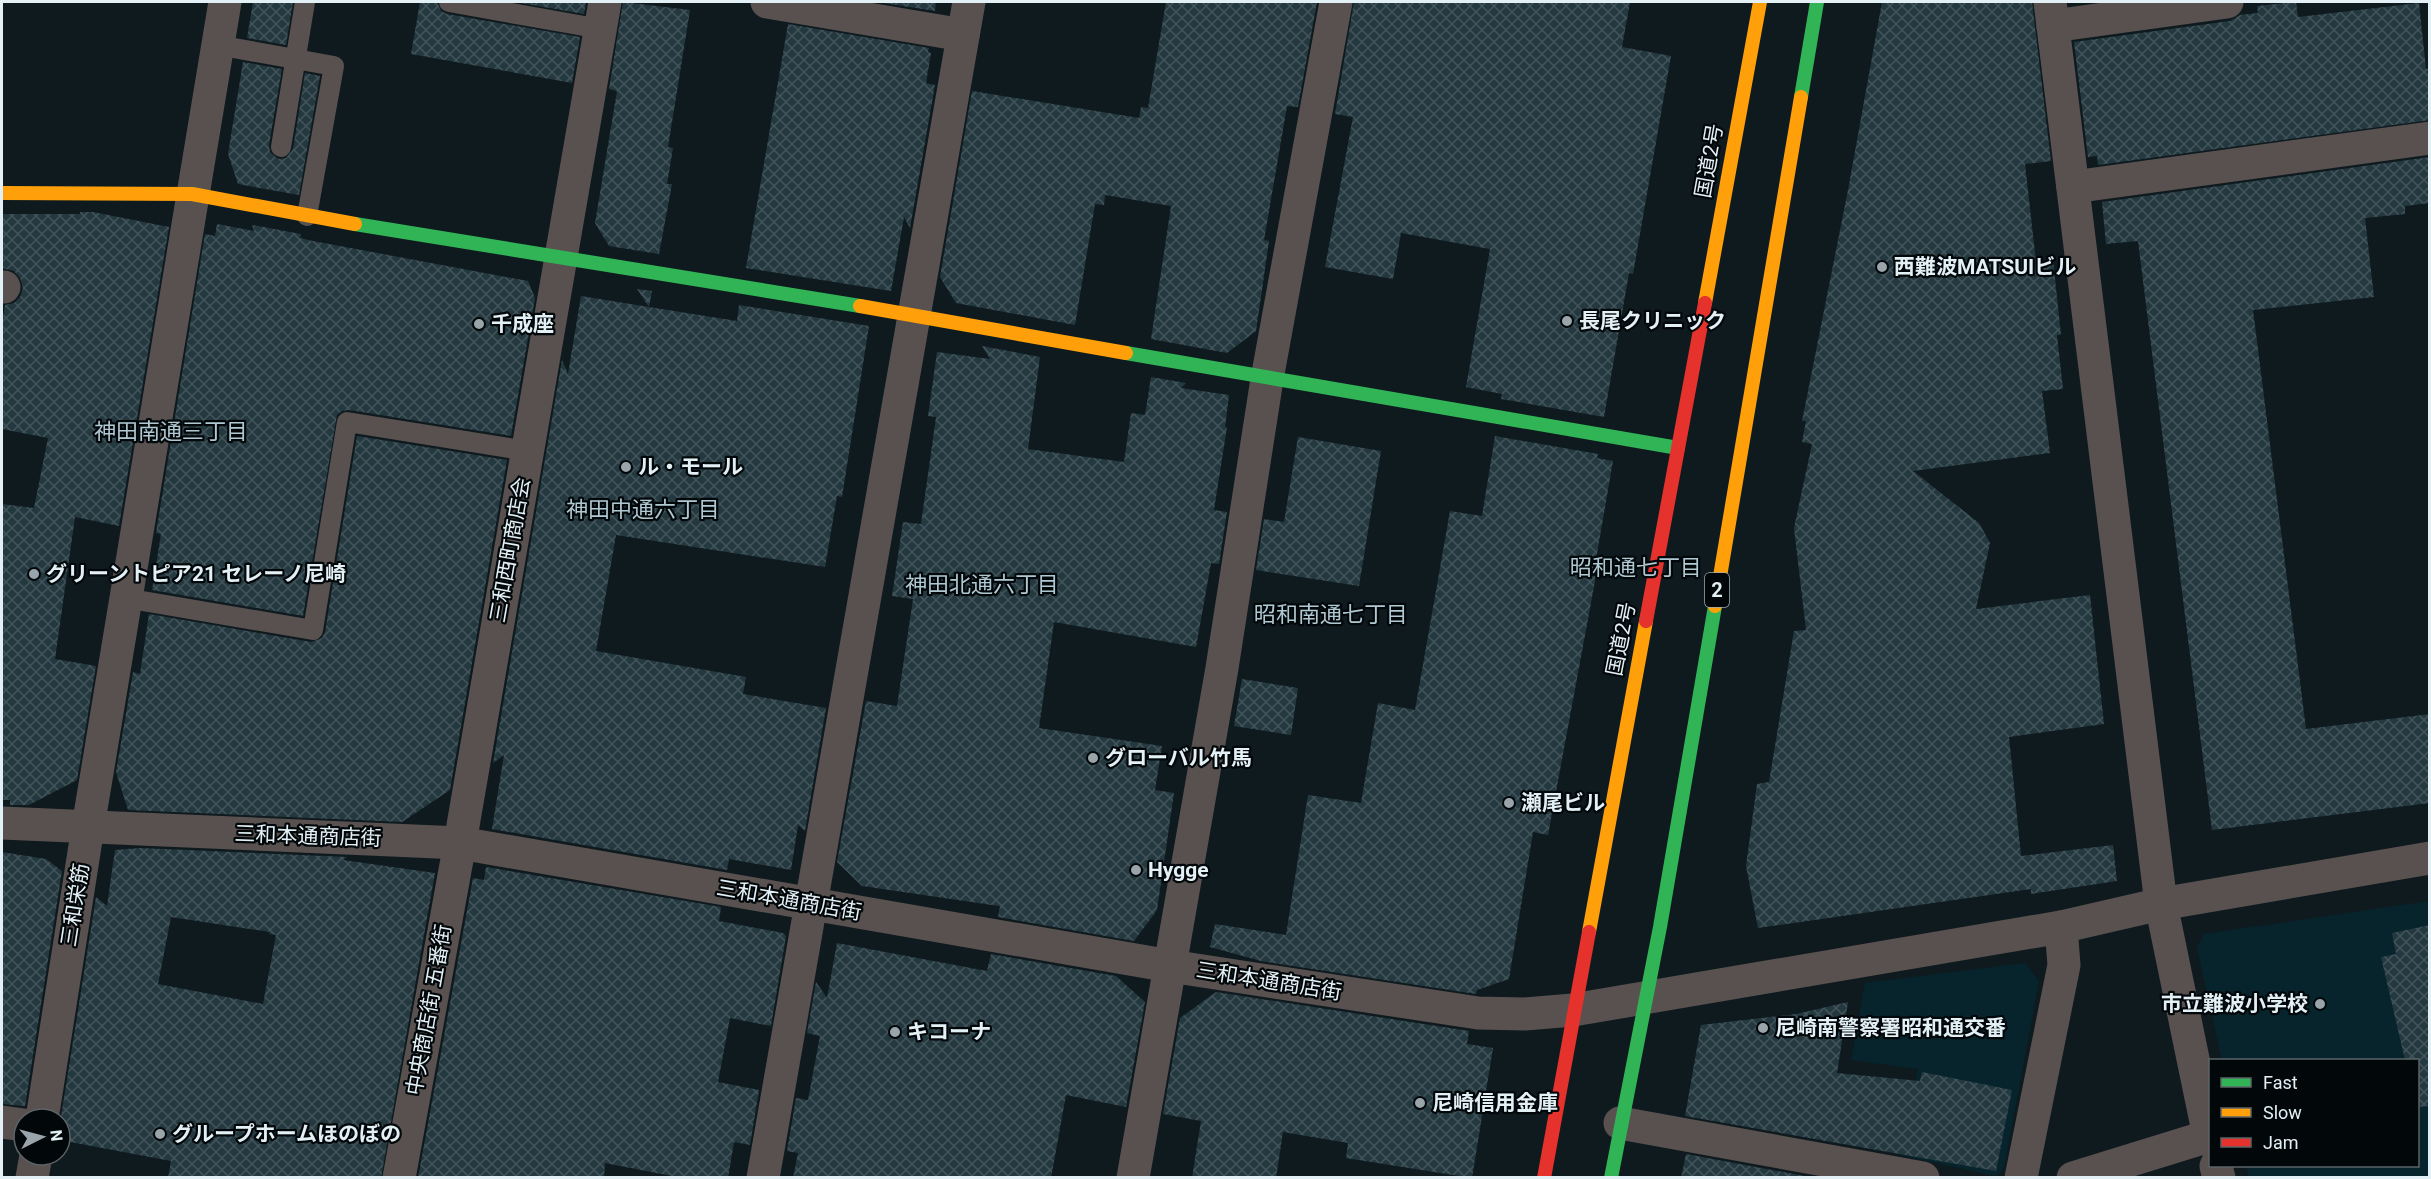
<svg xmlns="http://www.w3.org/2000/svg" width="2431" height="1179" font-family="Roboto,'Noto Sans JP',sans-serif">
<style>
.built{fill:#07242d}
.building{fill:url(#building-cross-hatch);fill-rule:evenodd}
.lines{fill:none;stroke-linecap:round;stroke-linejoin:round}
.lane{stroke:#59514f;stroke-width:20}
.street{stroke:#59514f;stroke-width:33}
.fast{stroke:#30b455;stroke-width:14}
.slow{stroke:#ff9f0a;stroke-width:14}
.jam{stroke:#e5322d;stroke-width:14}
.poi-dot{fill:#99a5aa;stroke:#02070a;stroke-width:2}
.labels{text-anchor:middle;stroke-width:4.5;stroke-linejoin:round;paint-order:stroke}
.shield{fill:#02070a;stroke:#a0aaae;stroke-width:1.5}
.shield-label{font-size:20px;font-weight:bold;fill:#e3f0f5}
.street-label{font-size:21px;fill:#e3f0f5;stroke:#02070a}
.poi-label{font-size:21px;font-weight:bold;fill:#e3f0f5;stroke:#02070a;text-anchor:start}
.neighbourhood-label{font-size:22px;fill:#b0c8d2;stroke:#02070a}
</style>
<defs>
<pattern id="building-cross-hatch" width="8" height="8" patternUnits="userSpaceOnUse" patternTransform="scale(1.5)"><rect width="8" height="8" fill="#23383f"/><path d="M0 0l8 8M0 8l8-8" fill="none" stroke="#43555b"/></pattern>
</defs>
<rect width="100%" height="100%" fill="#0f1a1f"/>
<g class="built">
<path d="M2429,901V1177H2249L2246,1166H2418V1060H2222L2197,948L2204,934Z"/>
<path d="M2025,963L2039,981L2004,1168L1996,1176L1900,1155L1918,1069L1851,1060L1865,983Z"/>
</g>
<g class="building">
<path d="M253,2H293L286,45L247,38Z"/>
<path d="M420,2H437L441,11L447,14L580,37L572,83L411,54Z"/>
<path d="M515,2H586L584,14Z"/>
<path d="M623,2L690,10L668,147L673,148L667,184H672L659,254L609,246L595,223L617,91L609,89Z"/>
<path d="M877,2H936L935,11Z"/>
<path d="M1166,2H1317L1298,107L1287,106L1264,240L1269,241L1256,331L1227,353L1151,339L1171,206L1105,195L1104,205L1095,204L1075,325L956,303L940,277L972,91L1139,118L1141,107L1148,108Z"/>
<path d="M1354,2H1630L1622,47L1671,56L1633,274L1629,273L1604,417L1501,399L1502,394L1466,387L1490,249L1401,233L1393,279L1325,267L1353,117L1335,114Z"/>
<path d="M1882,2H2032L2051,161L2025,164L2036,262L2053,260L2061,335H2057L2063,389L2042,391L2050,453L1913,471L1979,523L1990,543L1976,609L2090,595L2104,724L2009,737L2021,856L2113,845L2117,881L2031,894V889L1758,928L1746,866L1757,784L1769,782L1794,631L1806,630L1794,528L1812,444L1802,442L1806,421H1802L1848,190Z"/>
<path d="M2296,2L2298,17L2419,3L2426,69L2430,68V120L2098,165L2097,156L2088,157L2074,42L2230,21L2240,15L2258,13L2257,6Z"/>
<path d="M788,24L929,48L928,52L931,53L926,83L935,85L910,228L904,217L891,291L746,268Z"/>
<path d="M243,62L282,69L269,145L270,152L278,159L286,158L293,149L305,73L320,76L299,195L238,184L228,154Z"/>
<path d="M2430,157V203L2405,206V214L2365,218L2374,297L2253,310L2306,729L2430,714V803L2212,830L2138,241L2106,244L2102,202Z"/>
<path d="M80,212H93L169,227L119,526L75,517L55,659L96,666L77,780L29,805H10V800H2V504L34,508L48,438L2,429V324L5,305L14,303L20,297L23,288L20,278L14,271L2,268V214H80Z"/>
<path d="M217,224L254,231L252,225L301,234L300,238L313,241L528,281L535,298L511,436L349,410L342,411L337,415L303,616L152,590L161,534L156,533L205,234L215,236Z"/>
<path d="M637,289L652,291L649,307L737,321L739,305L869,326L842,497L837,496L825,567L616,535L596,651L746,677L743,694L826,708L805,831L798,825L791,870L729,859L727,870L492,829L504,755L493,763L562,360L568,374L581,296L649,307Z"/>
<path d="M982,346L1040,357L1028,449L1124,462L1131,413L1145,415L1151,377L1186,383L1181,388L1229,395L1225,427H1227L1214,510L1227,512L1219,564L1211,563L1196,647L1054,622L1039,728L1162,746L1155,790L1174,793L1157,910L1134,941L998,917L1000,906L992,905L862,886L837,862L866,701L897,706L913,599L892,596L903,522L921,524L936,417L928,416L937,352L990,359Z"/>
<path d="M357,436L507,460L450,790L402,822L128,810L116,772L133,672L140,674L149,614L311,642L322,638L325,632Z"/>
<path d="M1495,436L1598,454L1597,458L1613,461L1595,565H1598L1548,835L1533,832L1509,979L1477,990L1476,994L1261,961L1210,947L1215,924L1286,935L1308,795L1361,803L1378,703L1415,710L1450,511L1482,516Z"/>
<path d="M1298,437L1381,451L1359,586L1256,570L1264,519L1284,522Z"/>
<path d="M1242,679L1298,688L1291,735L1234,726Z"/>
<path d="M140,848L347,857L343,860L435,873L381,1178H168L171,1161L60,1140V1123L96,897L107,906L115,850ZM171,917L270,932L269,934L276,935L263,1004L158,984Z"/>
<path d="M2,852L46,859L62,871L25,1106L2,1104Z"/>
<path d="M486,867L721,907L719,921L783,933L786,936L771,1026L730,1018L718,1082L759,1090L750,1145L734,1142L728,1178H682L605,1163L604,1178H418L473,878L484,880Z"/>
<path d="M2430,925V1106L2418,1107V1060H2405L2381,957L2396,954L2392,933Z"/>
<path d="M837,943L987,971L991,954L1116,976L1145,1002L1126,1107L1066,1095L1051,1178H793L798,1153L787,1151L796,1098L808,1100L820,1036L807,1033L816,982L827,998Z"/>
<path d="M1216,992L1469,1031L1467,1044L1493,1048L1472,1178L1346,1158L1348,1143L1283,1132L1276,1178H1192L1201,1121L1163,1114L1180,1018Z"/>
<path d="M1848,1002L1837,1073L1920,1081L1922,1072L2012,1090L1996,1171L1685,1116L1701,1025L1796,1014Z"/>
<path d="M1686,1154L1815,1178H1681Z"/>
</g>
<g class="lines">
<g class="lane">
<path d="M449,2L601,29"/>
<path d="M217,45L334,66L307,216"/>
<path d="M281,147L305,2"/>
<path d="M125,598L313,630L347,422L528,451"/>
</g>
<g class="street">
<path d="M767,2L963,35"/>
<path d="M2050,2L2161,904L2210,1141"/>
<path d="M2053,26L2227,2"/>
<path d="M2073,187L2430,138"/>
<path d="M2,287H4"/>
<path d="M2,823L460,843L1170,966L1478,1013L1525,1014L1573,1010L2061,927L2161,904L2430,858"/>
<path d="M42,1119L88,827L225,2"/>
<path d="M2,1122L24,1125"/>
<path d="M1620,1123L1923,1178"/>
<path d="M2216,1166L2219,1178"/>
<path d="M32,1178L36,1155"/>
<path d="M399,1178L460,843L605,2"/>
<path d="M763,1178L969,2"/>
<path d="M1133,1178L1222,668L1267,379L1336,2"/>
<path d="M2021,1178L2064,965L2061,927"/>
<path d="M2073,1178L2209,1136"/>
</g>
<g class="fast">
<path d="M1801,97L1817,2"/>
<path d="M355,224L860,306"/>
<path d="M1126,353L1678,448"/>
<path d="M1611,1178L1660,927L1715,606"/>
</g>
<g class="slow">
<path d="M2,193L192,194L355,224"/>
<path d="M1705,303L1760,2"/>
<path d="M860,306L1126,353"/>
<path d="M1715,606L1801,97"/>
<path d="M1589,932L1646,621"/>
</g>
<g class="jam">
<path d="M1646,621L1705,303"/>
<path d="M1544,1178L1589,932"/>
</g>
</g>
<g class="poi-dot">
<circle cx="1882" cy="267" r="6"/>
<circle cx="1567" cy="321" r="6"/>
<circle cx="479" cy="324" r="6"/>
<circle cx="626" cy="467" r="6"/>
<circle cx="34" cy="574" r="6"/>
<circle cx="1093" cy="758" r="6"/>
<circle cx="1509" cy="803" r="6"/>
<circle cx="1136" cy="870" r="6"/>
<circle cx="2320" cy="1004" r="6"/>
<circle cx="1763" cy="1028" r="6"/>
<circle cx="895" cy="1032" r="6"/>
<circle cx="1420" cy="1103" r="6"/>
<circle cx="160" cy="1134" r="6"/>
</g>
<g class="labels">
<rect class="shield" x="1705" y="573" width="24" height="34" rx="4.5"/>
<g class="shield-label">
<text x="1717" y="597">2</text>
</g>
<g class="street-label">
<text transform="translate(1709 161) rotate(-80)" y="7">国道2号</text>
<text transform="translate(510 550) rotate(-80)" y="7">三和西町商店会</text>
<text transform="translate(1621 639) rotate(-79)" y="7">国道2号</text>
<text transform="translate(308 836) rotate(2)" y="7">三和本通商店街</text>
<text transform="translate(789 900) rotate(10)" y="7">三和本通商店街</text>
<text transform="translate(75 905) rotate(-81)" y="7">三和栄筋</text>
<text transform="translate(1269 981) rotate(9)" y="7">三和本通商店街</text>
<text transform="translate(429 1010) rotate(-80)" y="7">中央商店街 五番街</text>
</g>
<g class="poi-label">
<text x="1894" y="274">西難波MATSUIビル</text>
<text x="1579" y="328">長尾クリニック</text>
<text x="491" y="331">千成座</text>
<text x="638" y="474">ル・モール</text>
<text x="46" y="581">グリーントピア21 セレーノ尼崎</text>
<text x="1105" y="765">グローバル竹馬</text>
<text x="1521" y="810">瀬尾ビル</text>
<text x="1148" y="877">Hygge</text>
<text x="2308" y="1011" text-anchor="end">市立難波小学校</text>
<text x="1775" y="1035">尼崎南警察署昭和通交番</text>
<text x="907" y="1039">キコーナ</text>
<text x="1432" y="1110">尼崎信用金庫</text>
<text x="172" y="1141">グループホームほのぼの</text>
</g>
<g class="neighbourhood-label">
<text x="171" y="439">神田南通三丁目</text>
<text x="643" y="517">神田中通六丁目</text>
<text x="1636" y="575">昭和通七丁目</text>
<text x="982" y="592">神田北通六丁目</text>
<text x="1331" y="622">昭和南通七丁目</text>
</g>
</g>
<rect width="2431" height="1179" fill="none" stroke="#e3f0f5" stroke-width="6"/>
<rect x="2209" y="1059" width="210" height="108" fill="#02070a" stroke="#5c6468" stroke-width="1.5"/>
<rect x="2221" y="1078" width="30" height="9" fill="#30b455" stroke="#5c6468" stroke-width="1.5"/>
<text x="2263" y="1089" font-size="18" fill="#e3f0f5">Fast</text>
<rect x="2221" y="1108" width="30" height="9" fill="#ff9f0a" stroke="#5c6468" stroke-width="1.5"/>
<text x="2263" y="1119" font-size="18" fill="#e3f0f5">Slow</text>
<rect x="2221" y="1138" width="30" height="9" fill="#e5322d" stroke="#5c6468" stroke-width="1.5"/>
<text x="2263" y="1149" font-size="18" fill="#e3f0f5">Jam</text>
<g transform="translate(42 1137) rotate(84)"><circle r="28" fill="#02070a" stroke="#5c6468" stroke-width="1.5"/>
<path d="M0-4.5L10 22L0 15L-10 22Z" fill="#99a5aa"/>
<text y="-9" font-size="16" font-weight="bold" text-anchor="middle" fill="#e3f0f5">N</text>
</g>
</svg>
